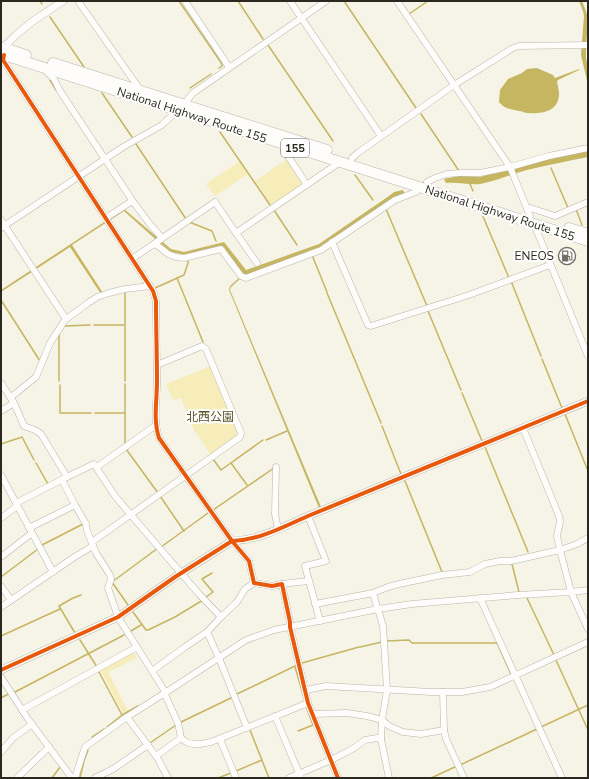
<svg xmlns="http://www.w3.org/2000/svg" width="589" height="779" font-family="'Nunito Sans','Noto Sans JP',sans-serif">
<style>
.green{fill:#f7edba}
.water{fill:#c6b561}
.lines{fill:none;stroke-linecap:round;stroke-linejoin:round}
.stream{stroke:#c6b561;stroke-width:1.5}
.minor-casing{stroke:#b7b5ab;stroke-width:7}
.tertiary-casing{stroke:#b7b5ab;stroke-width:8}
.trunk-casing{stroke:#b7b5ab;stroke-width:11}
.minor{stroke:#fefdfb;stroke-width:6}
.tertiary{stroke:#fefdfb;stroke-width:7}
.trunk{stroke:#fefdfb;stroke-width:10}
.cycleway-casing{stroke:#fff;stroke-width:6}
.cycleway{stroke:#e8590c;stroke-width:4}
.labels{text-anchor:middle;stroke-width:4;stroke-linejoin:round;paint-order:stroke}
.shield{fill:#fff;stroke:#6b6962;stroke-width:1}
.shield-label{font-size:11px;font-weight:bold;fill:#2b291f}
.street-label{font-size:12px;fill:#2b291f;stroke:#fff}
.poi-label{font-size:12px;fill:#2b291f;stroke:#fff;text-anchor:end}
.park-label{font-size:12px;fill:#5d5428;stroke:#fff}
</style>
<rect width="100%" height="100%" fill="#f6f4e6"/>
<g class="green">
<path d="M287,159L303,184L272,206L255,181Z"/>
<path d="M240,161L248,174L215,196L206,184Z"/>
<path d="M211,366L239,433L238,436L211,455L194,430L181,398L173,400L166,384Z"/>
<path d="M133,652L137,658L108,672L128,711L123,713L100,669Z"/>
</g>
<g class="water">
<path d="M579,1H582L587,14L588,18L586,48V58L588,67V85L581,55L584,16L583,11Z"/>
<path d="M537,68L553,75L555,78L579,69V70L558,80L557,82C558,86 559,91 559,95C558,112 541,114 528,113C524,113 522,111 519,111C509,108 506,110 499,102L500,90L508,79L522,73L527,69Z"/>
<path d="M588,150V157C568,161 547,165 527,170C512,174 496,181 480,184C470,185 457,182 446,183L444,179L459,176L480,177L555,157Z"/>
<path d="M403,190L405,194L321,248L245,276L222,246L186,255L171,252L153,237L124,211L72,245L103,293L101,294L70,247L1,292V290L124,209L171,249L184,252L224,242L246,270L319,244L389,196L394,192Z"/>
<path d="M240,277L241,278L231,287L230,290L321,507L319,508L229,290L230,286Z"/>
</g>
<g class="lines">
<g class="stream">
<path d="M40,1L42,4"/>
<path d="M179,1L222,64V66L219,68"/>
<path d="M238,1L263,39"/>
<path d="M344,1L416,108"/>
<path d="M409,14L428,1"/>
<path d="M50,17L84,67"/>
<path d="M268,45L333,141"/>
<path d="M50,80L56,90"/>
<path d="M190,88L211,74"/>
<path d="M102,93L132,137"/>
<path d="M421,114L459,171"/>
<path d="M220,132L270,205"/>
<path d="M136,144L186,219"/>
<path d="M551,168L568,208"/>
<path d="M355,175L373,200"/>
<path d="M470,184L473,191"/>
<path d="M386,209L427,306"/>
<path d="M576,209L582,225"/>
<path d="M274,210L297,245"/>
<path d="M482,214L509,278"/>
<path d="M189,222L212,231L216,241"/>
<path d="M312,255L327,292"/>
<path d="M177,278L203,342"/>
<path d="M511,281L541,356"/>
<path d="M155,288L184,275L188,263V261"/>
<path d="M327,293L381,423"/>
<path d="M1,300L40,361"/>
<path d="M428,311L461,390"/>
<path d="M94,325H124"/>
<path d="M64,326L90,325"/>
<path d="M59,334V381"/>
<path d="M542,359L562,408"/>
<path d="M125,381V292L126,291"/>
<path d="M125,384V444"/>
<path d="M60,385V413H91"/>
<path d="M462,393L482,441"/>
<path d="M95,413H125"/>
<path d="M565,414L588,471"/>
<path d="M382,426L401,474"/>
<path d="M266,440L287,431"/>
<path d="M1,444L22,437L34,460"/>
<path d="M485,447L528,552"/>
<path d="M126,449L158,493"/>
<path d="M213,459L221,470L263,440"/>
<path d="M36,463L48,484"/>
<path d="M231,463L247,485"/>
<path d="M405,481L442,572"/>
<path d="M160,496L184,531"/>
<path d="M213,510L274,468"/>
<path d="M42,545L83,524"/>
<path d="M161,547L208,513"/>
<path d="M512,564L519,592"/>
<path d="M1,577L38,549"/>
<path d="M205,598L213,592L202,579L212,573"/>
<path d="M527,598L554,655"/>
<path d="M128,605L112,582L158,548"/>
<path d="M133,612L146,630H148L175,617L203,600"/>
<path d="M131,631L141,625"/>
<path d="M75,633L59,606L73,598L81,595"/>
<path d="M1,636L60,609"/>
<path d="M80,640L97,667"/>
<path d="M386,641L409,640L412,643H497L511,674"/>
<path d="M360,647L382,642"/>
<path d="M555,658L588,730"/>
<path d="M302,663L359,647"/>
<path d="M295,667L304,698"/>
<path d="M99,672L122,715L138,706"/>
<path d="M15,692L124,635"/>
<path d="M237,694L295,666"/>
<path d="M1,698L10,693"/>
<path d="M181,722L233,697"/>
<path d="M107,727L122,715"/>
<path d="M541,727L588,705"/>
<path d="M250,730L269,778"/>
<path d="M298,731L313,725L306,706"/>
<path d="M92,737L104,729"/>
<path d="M150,743L176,725"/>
<path d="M460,765L537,729"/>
<path d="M236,771L262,760"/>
<path d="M52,778L60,767"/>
<path d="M80,778L84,761L88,750"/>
<path d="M218,778L231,773"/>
<path d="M431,778L457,766"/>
</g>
<g class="minor-casing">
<g id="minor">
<path d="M78,1L141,91"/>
<path d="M185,1L229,67"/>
<path d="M290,1L381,136"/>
<path d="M397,1L510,167L530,216"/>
<path d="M4,55L3,60L153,291L156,301C156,328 157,355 157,382C157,400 153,420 159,438L232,541L249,561L254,583L272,586L282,584L290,622V627L308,703L338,778"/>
<path d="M44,69L54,79L60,91L134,203L149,223L162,238"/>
<path d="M282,144L284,150L307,185"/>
<path d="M352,158L359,152L454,85L513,48L519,46L588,45"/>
<path d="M427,182L435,178L447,174L460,173H480L510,167L549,156L588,148"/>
<path d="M527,207L555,216L588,202"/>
<path d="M106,218L132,201"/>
<path d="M1,220L66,319"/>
<path d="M534,224L588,356"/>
<path d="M1,228L123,147L162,125L184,104L193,93L326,1"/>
<path d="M236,233L257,263"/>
<path d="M332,242L368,325L371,326L469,295L550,265"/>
<path d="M154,244L158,246L168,254L176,257L184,258L221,249L241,276L246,278L321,250L395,200L416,192L419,187"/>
<path d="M132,259L215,202L236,233L340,162"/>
<path d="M1,383L14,403L24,426L35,430L41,434L67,477L16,503"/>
<path d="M11,397L36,377L50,343L65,320L88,303L97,297L109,293L125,289L150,286"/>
<path d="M1,411L14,403"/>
<path d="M523,428L559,516L560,521L557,536L560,550L571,592L588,629"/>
<path d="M97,467L156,425"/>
<path d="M276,467L275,514L278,529"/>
<path d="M1,475L53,572"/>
<path d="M67,477L94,464L115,496L131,515L199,594L221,617"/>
<path d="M62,480L75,505L86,524L87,531L96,553L110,575L111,579L108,588L118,617L164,690L166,697L178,723L181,738L186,742L193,744H200L211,742L308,703"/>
<path d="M308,516L326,561L305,566L320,621"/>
<path d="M1,518L17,506"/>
<path d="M29,528L75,505"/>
<path d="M92,542L240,437L241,433L206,349L202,346L157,365"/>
<path d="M1,557L32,533"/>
<path d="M282,584L308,581"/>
<path d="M1,586L11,600"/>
<path d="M480,598L562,778"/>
<path d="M315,604L373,593"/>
<path d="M1,607L76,556L93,546"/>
<path d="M207,632L219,658L247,728"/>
<path d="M152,671L185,647L207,632L221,617L237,602L245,589L254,583"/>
<path d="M1,677L28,719L72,778"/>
<path d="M306,690L326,686L431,692H462L490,687L588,642"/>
<path d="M443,692L444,730L446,739L464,778"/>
<path d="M22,710L137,647"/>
<path d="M313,714L347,713L367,716L382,720L389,726L403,732L421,734L444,730"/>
<path d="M275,716L301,778"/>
<path d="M127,717L158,759L168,778"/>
<path d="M220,739L236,778"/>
<path d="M1,752L13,738L32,724"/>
<path d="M156,756L181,738"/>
<path d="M17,778L49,747"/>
<path d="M75,778L85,747L127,717L165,693L246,640L274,630L378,609L412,604L518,595L571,592L588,590"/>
<path d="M95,778L113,769L148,745"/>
<path d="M289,778L331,760L333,759L354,748L365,740L377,738L381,739"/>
<path d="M389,778L381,739L382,720L387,690L383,626L378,609L377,607L373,593L388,587L399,584L442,575L470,572L485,564L500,561H511L560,550L577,544L588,538"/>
</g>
</g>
<g class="tertiary-casing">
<g id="tertiary">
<path d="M1,50L17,34L33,21L63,1"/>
<path d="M1,670L118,617L175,577L232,541C259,540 283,527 308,516L588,401"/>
</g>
</g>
<g class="trunk-casing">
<g id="trunk">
<path d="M1,47L26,55"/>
<path d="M1,54L419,187L588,241"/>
<path d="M53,63L327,150"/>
<path d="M569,228L588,234"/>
</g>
</g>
<use href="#minor" class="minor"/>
<use href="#tertiary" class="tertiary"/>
<use href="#trunk" class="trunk"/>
<g class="cycleway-casing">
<g id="cycleway">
<path d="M4,55L3,60L153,291L156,301C156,328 157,355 157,382C157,400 153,420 159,438L232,541L249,561L254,583L272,586L282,584L290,622V627L308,703L338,778"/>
<path d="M1,670L118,617L175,577L232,541C259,540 283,527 308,516L588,401"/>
</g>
</g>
<use href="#cycleway" class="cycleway"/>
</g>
<defs>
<g id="fuel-ring" transform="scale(0.9)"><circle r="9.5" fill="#fff" stroke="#727065" stroke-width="1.5"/><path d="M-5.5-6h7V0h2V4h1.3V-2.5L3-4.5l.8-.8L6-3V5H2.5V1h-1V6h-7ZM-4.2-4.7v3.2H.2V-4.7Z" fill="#727065"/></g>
</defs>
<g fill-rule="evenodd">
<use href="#fuel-ring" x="567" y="256"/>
</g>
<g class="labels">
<rect class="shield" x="281" y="139" width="28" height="18" rx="3"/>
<g class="shield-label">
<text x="295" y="152">155</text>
</g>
<g class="street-label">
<text transform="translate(192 115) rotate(18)" y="4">National Highway Route 155</text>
<text transform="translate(500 213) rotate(18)" y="4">National Highway Route 155</text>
</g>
<g class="poi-label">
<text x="554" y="260">ENEOS</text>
</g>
<g class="park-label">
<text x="210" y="421">北西公園</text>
</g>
</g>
<rect width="589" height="779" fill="none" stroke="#2b291f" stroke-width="4"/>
</svg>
